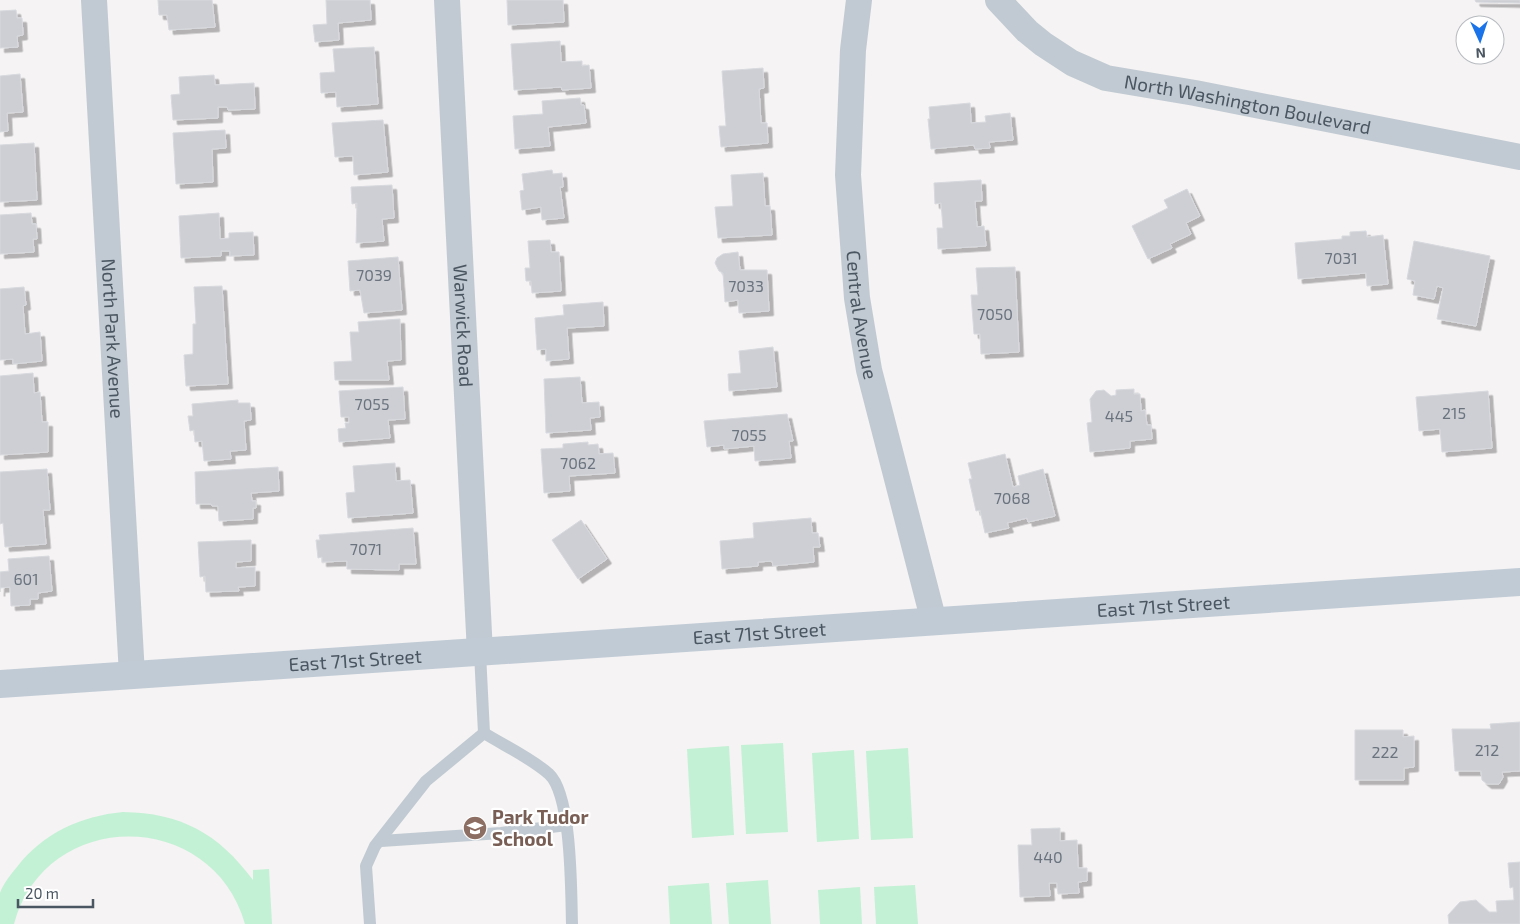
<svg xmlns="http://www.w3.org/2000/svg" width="1520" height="924" font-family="'Exo 2',sans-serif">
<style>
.green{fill:#c3f1d5}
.building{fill:#cdcfd5;stroke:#d7d9de;filter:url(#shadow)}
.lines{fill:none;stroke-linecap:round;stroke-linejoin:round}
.service{stroke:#c1cad2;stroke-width:12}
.minor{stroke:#c1cad2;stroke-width:26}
.secondary{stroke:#c1cbd6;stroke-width:28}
.labels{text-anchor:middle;stroke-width:4.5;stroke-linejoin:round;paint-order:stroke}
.number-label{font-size:16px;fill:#6b747e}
.street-label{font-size:19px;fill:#4a5661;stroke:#fff}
.education-label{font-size:19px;font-weight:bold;fill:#785e54;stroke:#fff;text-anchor:start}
</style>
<defs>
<filter id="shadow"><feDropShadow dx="4.5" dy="4.5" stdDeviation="0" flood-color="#0004"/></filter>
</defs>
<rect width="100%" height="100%" fill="#f5f3f3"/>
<g class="green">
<path d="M783,743L788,832L746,834L741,745Z"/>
<path d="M729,746L734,835L692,838L687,749Z"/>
<path d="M908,748L913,838L871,840L866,751Z"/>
<path d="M854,750L859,839L817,842L812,753Z"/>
<path d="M123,812C181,813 218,833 253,880V870L269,869L272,924H245C212,808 46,807 14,924H0C0,915 0,902 0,893C3,884 11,874 17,867C43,833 81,816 123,812Z"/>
<path d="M768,880L771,924H729L726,883Z"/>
<path d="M709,883L712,924H670L668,886Z"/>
<path d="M915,885L918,924H876L874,887Z"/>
<path d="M860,887L862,924H820L818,890Z"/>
</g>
<g class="building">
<path d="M158,0H212L215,27L169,30L167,15H159Z"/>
<path d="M326,0H370L371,20L338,23L339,40L315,42L313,25L327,24Z"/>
<path d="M507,0H563L564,22L508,25Z"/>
<path d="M1475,0H1520V3L1476,2Z"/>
<path d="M16,10L17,18H22L23,35L17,36L18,47L0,48V11Z"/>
<path d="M560,41L561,62L582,61V66L589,65L591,88L562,90L561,87L514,90L511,44Z"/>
<path d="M374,47L378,104L337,107L336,92L321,93L320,73L335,72L333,49Z"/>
<path d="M763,68L764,88L759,89L761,123H767L768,143L721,147L719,126H726L722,71Z"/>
<path d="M20,74L23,112L7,113L8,131L0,132V76Z"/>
<path d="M214,75L215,85L254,83L255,109L228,110L227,107H218V118L173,120L171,95L180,94L179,77Z"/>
<path d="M580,98L581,105H584L586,123L548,127L550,146L515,149L513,116L543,114L542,101Z"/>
<path d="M970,103L971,123L986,122L985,116L1010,113L1013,140L989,142L990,148L975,149L974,145L931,149L928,119H930L929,107Z"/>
<path d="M383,120L388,172L354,175L353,156L335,157L332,123Z"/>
<path d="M225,130L226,148L212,149L213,182L176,184L173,133Z"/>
<path d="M34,143L37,200L0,202V145Z"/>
<path d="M552,170L553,174L562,173L563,187H560L564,218L542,220L541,207L522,210L520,191L524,190L522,174Z"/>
<path d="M763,173L765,206H770L772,235L718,238L715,207L733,206L731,175Z"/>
<path d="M981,180L982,201H975L977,227L984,226L986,246L938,249L937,228H943L941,203L935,204L934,183Z"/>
<path d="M392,185L394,218L382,219L384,241L356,243L357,203L352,204L351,187Z"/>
<path d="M1187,189L1200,216L1186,223L1191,234L1170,244L1172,248L1148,259L1132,226L1168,208L1164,200Z"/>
<path d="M31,213L32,224H36L37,239H33L34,252L0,254V215Z"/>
<path d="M219,213L220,239L229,238V233L253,232L254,255L230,256V251H221V256L181,258L179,216Z"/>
<path d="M1366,231L1367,237L1383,235L1388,284L1367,286L1366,273L1298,279L1295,243L1342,239V236H1350V232Z"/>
<path d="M550,240L551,252H559L561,291L532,293L531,281H526L525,268H530L528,241Z"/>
<path d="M1414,241L1490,256L1476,326L1437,319L1443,288L1437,286L1434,299L1413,295L1415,281L1407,279Z"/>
<path d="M738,252L740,270H767L769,311L739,313L738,300L725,302L723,273L719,271L715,263L717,258L723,254Z"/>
<path d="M398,257L402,310L364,313L360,290L350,291L348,261Z"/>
<path d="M1015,267L1019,352L981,354L980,334H974L971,295H978L976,268Z"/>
<path d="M222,286L228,384L186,386L184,355L193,354V324H196L194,287Z"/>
<path d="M24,287L26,305L23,306L25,334L40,332L42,361L13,364V359L0,360V289Z"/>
<path d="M603,302L604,326L567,328L569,359L546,361V349L537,350L535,318L564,315L563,305Z"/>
<path d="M400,319L401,360L387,361L389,380H335L334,362L352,361L350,332H359L358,322Z"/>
<path d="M773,347L777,387L729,391L728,374L741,373L739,351Z"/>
<path d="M33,373L34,393L40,392L42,422H48V452L0,455V376Z"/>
<path d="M580,377L582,403L599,402L600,417L590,418L591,430L546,433L544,379Z"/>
<path d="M403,387L405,419L388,420L390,438L339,442L338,429L346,428L345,423H349V417H341L339,391Z"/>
<path d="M1134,389V394H1140L1141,411L1145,410L1147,425H1151L1152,439L1130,441V448L1090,452L1087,423L1092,422L1090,399L1096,391L1104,390L1111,396L1116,395V390Z"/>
<path d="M1488,391L1492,448L1442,452L1440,429L1419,431L1416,397Z"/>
<path d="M238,400V403H250L251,420L244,421L246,450L230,451L231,459L204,461L202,441L195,442L194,430L190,431L188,416H193L192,404Z"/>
<path d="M787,414L793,441H789L791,458L755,461L754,446L724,449V445L707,447L704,421Z"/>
<path d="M588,442V445L598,444L599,454L613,453L615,473L569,476L570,491L544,493L541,449L563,448V444Z"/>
<path d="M1005,454L1013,487L1020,485L1018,476L1043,469L1055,516L1028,522L1027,518L1007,523L1009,528L985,533L980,510L976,511L969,479H972L968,463Z"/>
<path d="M395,463L396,481L410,480L413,513L348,518L346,493L355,492L353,466Z"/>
<path d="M278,467L279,491L251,493L252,501H256V508H253V519L219,521L218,506H212L211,504H196L195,472Z"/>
<path d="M47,469L50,510H43L46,544L5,547L3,523L0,524V472Z"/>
<path d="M811,518L812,533H818L820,547H813L814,562L773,566L772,561L758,562V566L722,569L720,541L754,538L753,523Z"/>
<path d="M581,520L607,559L578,579L552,540Z"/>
<path d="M413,528L416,564H399V570L347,569V561L322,562V557L318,558L316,540H320L319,535Z"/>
<path d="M251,540V561L236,562V568L255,567V586L238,587L239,591L206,592L205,576L200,577L198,542Z"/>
<path d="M49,556L52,591L38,593V599H30V605L11,606L10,587L0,588V592V572L9,571L8,559Z"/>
<path d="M1520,722V771L1502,772L1503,777L1499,784H1487L1482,780L1481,771H1455L1452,729H1491L1490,724Z"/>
<path d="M1355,730H1403V737L1414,736V767L1404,768V780H1355Z"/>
<path d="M1060,828V841L1077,840L1078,868H1087V881L1078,882L1079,893L1058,894L1057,883H1049L1050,896L1020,897L1018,845H1032L1031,829Z"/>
<path d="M1520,862V924H1449L1448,915L1460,902L1476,900L1489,912H1497L1496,901L1514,900L1513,887L1510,888L1508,863Z"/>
</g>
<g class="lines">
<g class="service">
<path d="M480,653L484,733"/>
<path d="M381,841L501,833L567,825"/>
<path d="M370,924L366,866L375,846L426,781L484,733C505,746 531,758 549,774C572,795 571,892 572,924"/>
</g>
<g class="minor">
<path id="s1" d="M94,0L132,675"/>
<path id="s2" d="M447,0L480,653"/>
<path id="s3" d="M859,0L853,50L848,175L857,298L869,370L934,622"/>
<path id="s4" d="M998,0L1027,31L1043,44L1072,63L1106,78L1195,93L1520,157"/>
</g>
<path class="secondary" id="s5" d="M0,684L1520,582"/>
</g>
<defs>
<g id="school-disc" transform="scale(1.25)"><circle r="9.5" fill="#8d6e63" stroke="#fff"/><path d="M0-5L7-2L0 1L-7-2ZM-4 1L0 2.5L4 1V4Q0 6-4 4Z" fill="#fff"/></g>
</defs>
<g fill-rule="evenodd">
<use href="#school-disc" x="475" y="828"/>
</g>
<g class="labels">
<g class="number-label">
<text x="1341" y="264">7031</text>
<text x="374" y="281">7039</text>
<text x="746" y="292">7033</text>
<text x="995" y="320">7050</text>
<text x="372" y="410">7055</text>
<text x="1454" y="419">215</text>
<text x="1119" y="422">445</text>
<text x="749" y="441">7055</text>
<text x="578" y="469">7062</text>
<text x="1012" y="504">7068</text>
<text x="366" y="555">7071</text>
<text x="26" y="585">601</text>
<text x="1487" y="756">212</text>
<text x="1385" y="758">222</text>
<text x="1048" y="863">440</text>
</g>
<g class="street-label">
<text dy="7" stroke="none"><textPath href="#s4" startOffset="279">North Washington Boulevard</textPath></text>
<text dy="7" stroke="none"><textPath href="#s3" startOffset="316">Central Avenue</textPath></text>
<text dy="7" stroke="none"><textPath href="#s2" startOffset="326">Warwick Road</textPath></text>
<text dy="7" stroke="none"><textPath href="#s1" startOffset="339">North Park Avenue</textPath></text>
<text dy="7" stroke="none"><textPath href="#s5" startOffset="1166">East 71st Street</textPath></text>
<text dy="7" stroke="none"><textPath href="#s5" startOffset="761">East 71st Street</textPath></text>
<text dy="7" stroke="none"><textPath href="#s5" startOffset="356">East 71st Street</textPath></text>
</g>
<g class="education-label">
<text x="492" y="824">Park Tudor<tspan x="492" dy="22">School</tspan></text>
</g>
</g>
<g transform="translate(1480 40) rotate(177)"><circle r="24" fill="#ffffff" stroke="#b7bbc0"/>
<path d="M0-4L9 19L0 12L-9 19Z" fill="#1a73e8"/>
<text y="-8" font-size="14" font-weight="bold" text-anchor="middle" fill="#4a5661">N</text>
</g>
<path d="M18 899v8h75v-8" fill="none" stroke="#4a5661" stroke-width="2.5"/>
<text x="25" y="899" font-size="15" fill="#4a5661" stroke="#ffffff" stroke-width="4" paint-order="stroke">20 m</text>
</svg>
